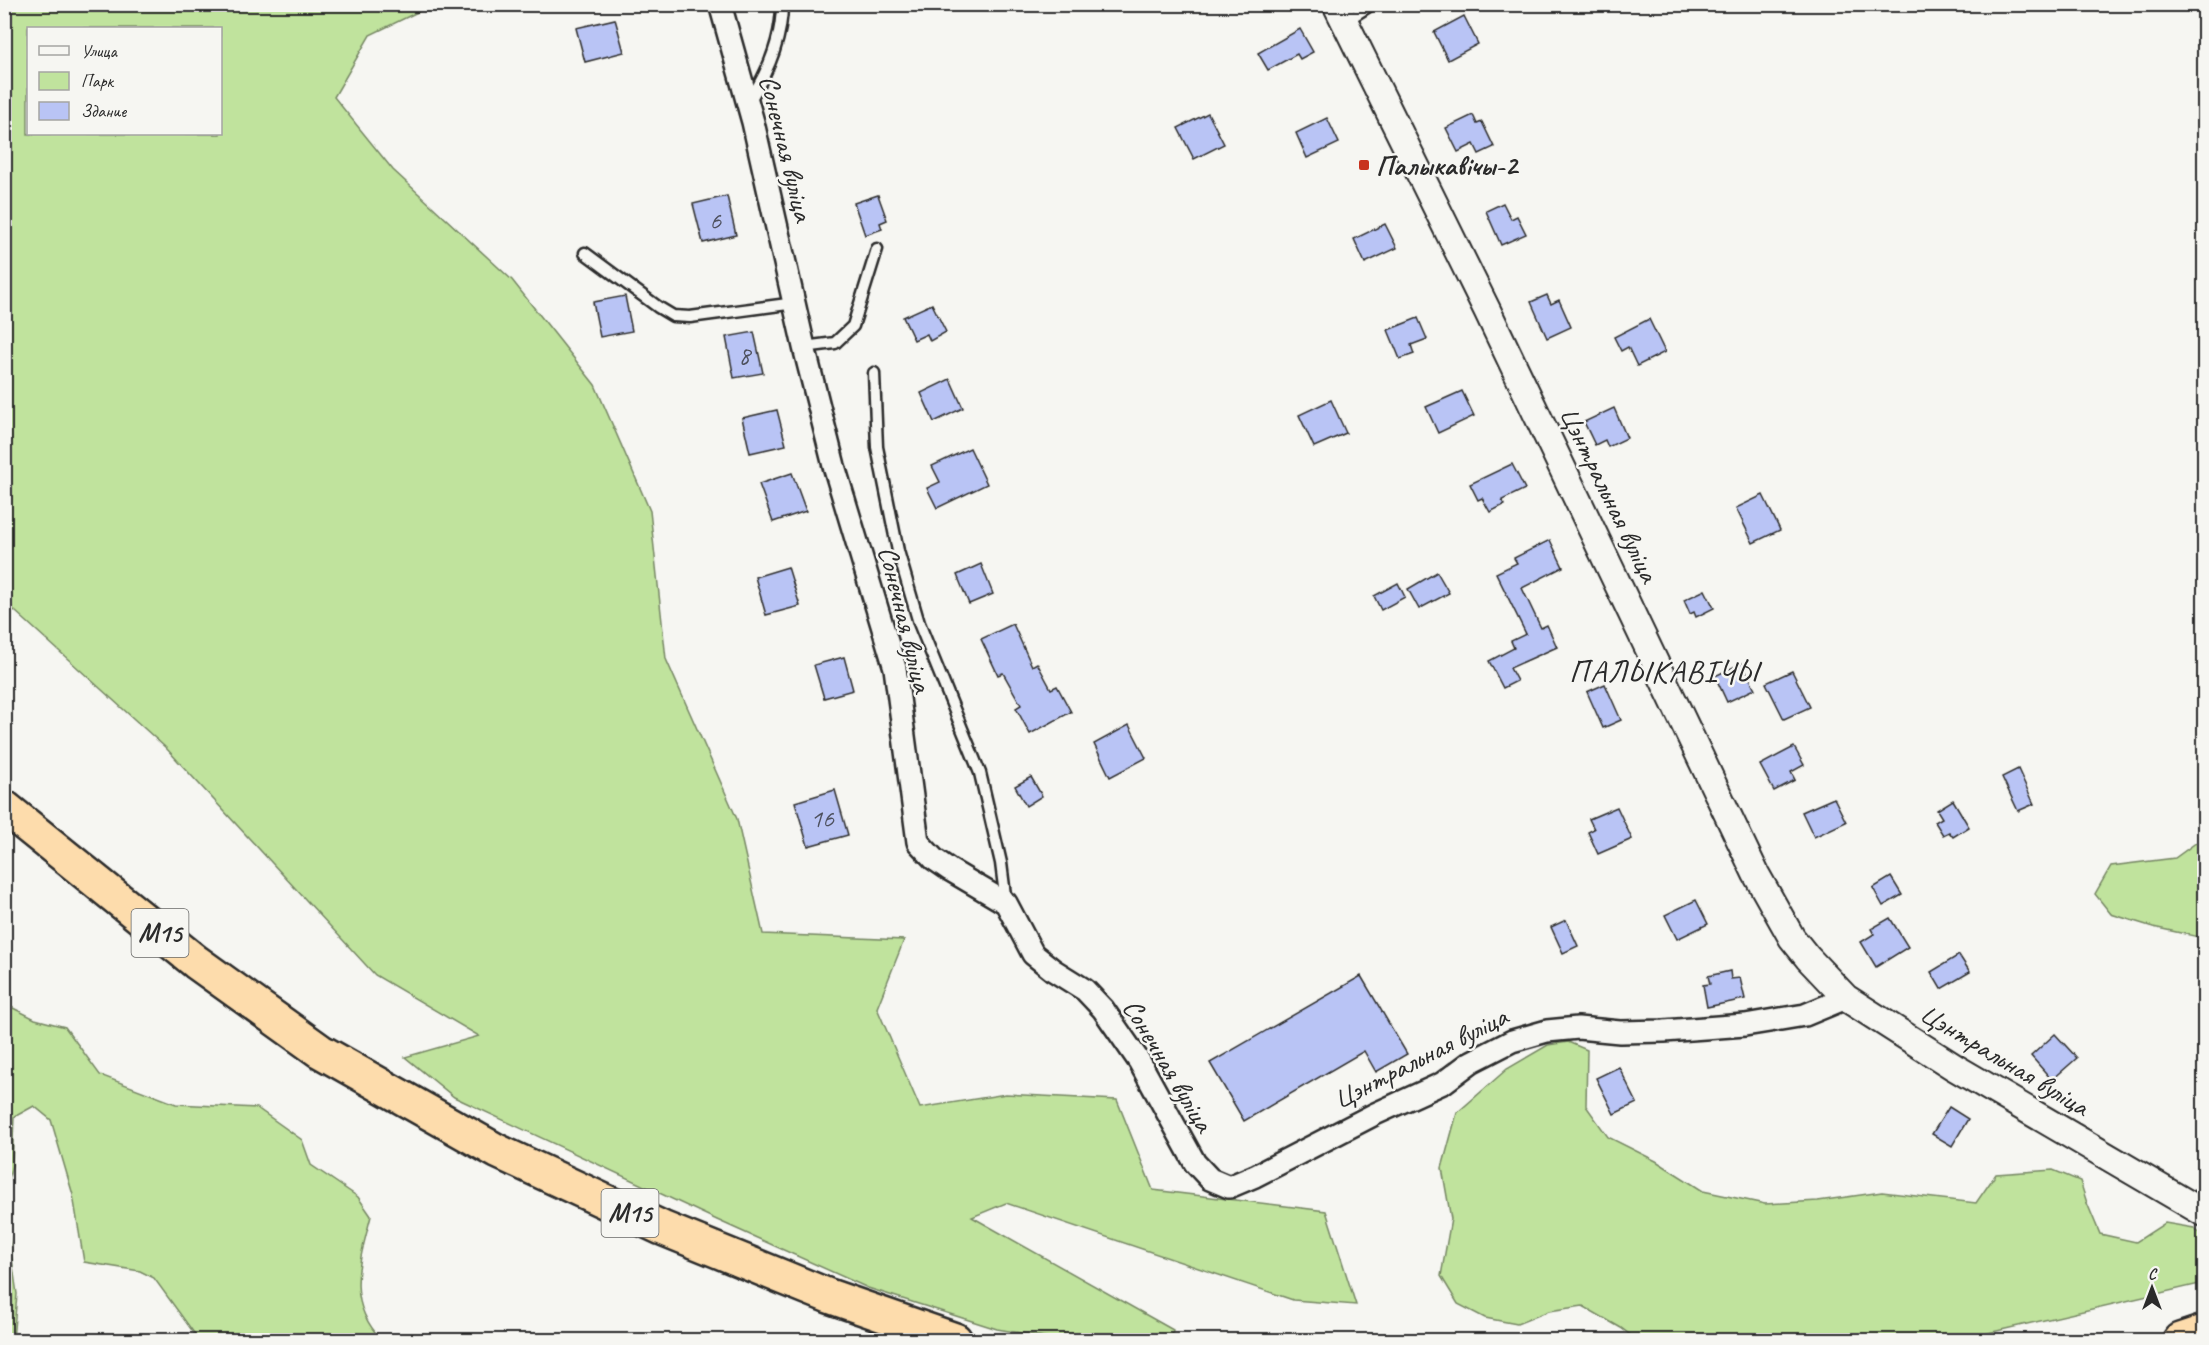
<svg xmlns="http://www.w3.org/2000/svg" width="2209" height="1345" font-family="Caveat,sans-serif">
<style>
.green{fill:#c0e39d;stroke:#768764;stroke-width:1.5;fill-rule:evenodd}
.building{fill:#b9c4f5;stroke:#2b2b2b;stroke-width:1.5}
.lines{fill:none;stroke-linecap:round;stroke-linejoin:round}
.service-casing{stroke:#2b2b2b;stroke-width:15}
.minor-casing{stroke:#2b2b2b;stroke-width:26}
.tertiary-casing{stroke:#2b2b2b;stroke-width:30}
.trunk-casing{stroke:#2b2b2b;stroke-width:38}
.service{stroke:#f6f6f2;stroke-width:10}
.minor{stroke:#f6f6f2;stroke-width:21}
.tertiary{stroke:#f6f6f2;stroke-width:26}
.trunk{stroke:#fddcac;stroke-width:33}
.poi-dot{fill:#c8321e;stroke:#f6f6f2;stroke-width:2}
.labels{text-anchor:middle;stroke-width:5;stroke-linejoin:round;paint-order:stroke}
.number-label{font-size:26px;fill:#4e515e}
.shield{fill:#f6f6f2;stroke:#686867;stroke-width:1.5}
.shield-label{font-size:27px;font-weight:bold;fill:#2b2b2b}
.street-label{font-size:28px;fill:#2b2b2b;stroke:#f6f6f2}
.poi-label{font-size:28px;font-weight:bold;fill:#2b2b2b;stroke:#f6f6f2;text-anchor:start}
.quarter-label{font-size:32px;letter-spacing:1.5px;fill:#2b2b2b;stroke:#f6f6f2}
</style>
<rect width="100%" height="100%" fill="#f6f6f2"/>
<filter id="ink" filterUnits="userSpaceOnUse"><feTurbulence type="fractalNoise" baseFrequency=".0167" numOctaves="2"/><feDisplacementMap in="SourceGraphic" scale="12" xChannelSelector="R" yChannelSelector="G"/><feConvolveMatrix kernelMatrix="1 2 1 2 8 2 1 2 1" color-interpolation-filters="sRGB"/></filter>
<g filter="url(#ink)">
<g class="green">
<path d="M5,4L432,5L370,35L334,97L393,170L512,280L595,385L650,511L666,659L737,819L763,934L904,940L877,1008L920,1108L1006,1094L1117,1100L1153,1190L1326,1211L1356,1305L1293,1300L1006,1203L972,1217L1173,1330L1172,1340H1062L997,1329L868,1288L717,1220L454,1097L405,1057L479,1036L375,975L166,748L5,602ZM28,28H220V134H28Z"/>
<path d="M2204,837V938L2153,927L2111,914L2095,894L2111,866L2175,858Z"/>
<path d="M5,1004L35,1019L65,1027L100,1075L176,1104L257,1108L302,1140L311,1165L358,1197L371,1216C359,1263 345,1302 382,1340H199L154,1278L140,1271L84,1262L73,1195L51,1120L34,1106L14,1117L12,1165L5,1196Z"/>
<path d="M1568,1042L1587,1050L1586,1106L1608,1137L1656,1161L1703,1191L1765,1204L1818,1201L1882,1192L1976,1203L1996,1174L2053,1170L2080,1181L2087,1203L2100,1234L2136,1242L2165,1223L2194,1228L2204,1236V1283L1958,1340H1637L1621,1328L1583,1306L1549,1311L1517,1324L1485,1318L1458,1304L1441,1276L1451,1219L1442,1168L1457,1113L1507,1069L1548,1045Z"/>
<path d="M4,1205L17,1294L13,1340H5Z"/>
</g>
<g class="building">
<path d="M1464,16L1478,44L1448,60L1434,32Z"/>
<path d="M615,19L624,52L585,62L576,28Z"/>
<path d="M1300,29L1313,52L1300,59L1297,54L1268,70L1258,53Z"/>
<path d="M1208,113L1224,144L1194,159L1178,128Z"/>
<path d="M1473,115L1477,124L1482,122L1494,147L1479,154L1474,144L1458,152L1446,128Z"/>
<path d="M1327,118L1339,143L1307,158L1296,133Z"/>
<path d="M878,195L887,220L880,223L882,229L865,235L854,203Z"/>
<path d="M727,196L736,235L703,243L693,204Z"/>
<path d="M1503,203L1511,219L1517,216L1526,234L1501,245L1486,211Z"/>
<path d="M1385,224L1397,248L1365,263L1354,239Z"/>
<path d="M1547,295L1551,304L1559,300L1571,327L1547,338L1531,302Z"/>
<path d="M625,296L632,331L600,337L593,302Z"/>
<path d="M932,304L946,332L930,341L927,334L914,340L903,317Z"/>
<path d="M1418,318L1427,339L1411,345L1414,354L1400,359L1388,330Z"/>
<path d="M1649,319L1665,352L1637,366L1628,347L1621,351L1614,337Z"/>
<path d="M754,332L763,373L734,378L726,337Z"/>
<path d="M950,379L963,408L934,422L921,393Z"/>
<path d="M1462,391L1474,416L1438,433L1426,407Z"/>
<path d="M1331,400L1346,433L1314,447L1299,415Z"/>
<path d="M1614,408L1627,438L1608,447L1605,440L1595,445L1584,422Z"/>
<path d="M777,410L786,445L750,453L742,418Z"/>
<path d="M970,448L987,484L937,508L927,488L940,482L932,466Z"/>
<path d="M1512,464L1525,489L1502,500L1504,505L1490,512L1482,498L1478,500L1470,484Z"/>
<path d="M792,473L806,511L773,522L759,484Z"/>
<path d="M1763,495L1780,530L1753,543L1736,508Z"/>
<path d="M1550,540L1563,567L1522,588L1541,628L1547,625L1557,647L1510,668L1517,681L1503,688L1489,661L1514,648L1511,641L1526,634L1496,573L1517,563L1514,558Z"/>
<path d="M981,564L993,594L969,604L957,575Z"/>
<path d="M788,567L800,606L766,615L755,577Z"/>
<path d="M1437,572L1449,593L1419,609L1408,589Z"/>
<path d="M1398,583L1405,597L1381,610L1374,596Z"/>
<path d="M1705,590L1714,608L1696,617L1694,612L1690,614L1684,600Z"/>
<path d="M1013,624L1032,666L1037,663L1051,689L1057,686L1071,712L1030,734L1016,708L1021,705L1003,673L998,675L981,639Z"/>
<path d="M844,657L853,690L824,698L814,665Z"/>
<path d="M1742,663L1755,689L1727,702L1715,676Z"/>
<path d="M1792,671L1810,707L1784,719L1766,683Z"/>
<path d="M1605,684L1621,720L1603,728L1587,692Z"/>
<path d="M1129,725L1146,758L1110,777L1094,744Z"/>
<path d="M1794,747L1804,765L1791,772L1795,780L1774,791L1760,765Z"/>
<path d="M2018,769L2034,804L2018,811L2002,777Z"/>
<path d="M1031,777L1042,796L1026,806L1015,786Z"/>
<path d="M835,790L848,835L808,846L795,802Z"/>
<path d="M1834,798L1846,822L1814,837L1802,812Z"/>
<path d="M1953,800L1969,827L1953,837L1949,832L1943,835L1935,822L1942,818L1937,810Z"/>
<path d="M1617,807L1632,839L1598,854L1588,832L1594,829L1589,819Z"/>
<path d="M1891,877L1902,895L1883,906L1873,888Z"/>
<path d="M1696,900L1708,924L1677,939L1665,915Z"/>
<path d="M1890,918L1908,947L1876,967L1861,942L1874,934L1871,929Z"/>
<path d="M1566,920L1578,946L1563,953L1551,927Z"/>
<path d="M1959,955L1970,972L1941,989L1931,972Z"/>
<path d="M1730,971L1731,979L1740,978L1745,999L1707,1007L1703,985L1710,984L1708,976Z"/>
<path d="M1361,976L1407,1054L1376,1072L1364,1051L1244,1121L1210,1063Z"/>
<path d="M2055,1034L2077,1058L2052,1080L2031,1056Z"/>
<path d="M1619,1067L1637,1103L1614,1114L1596,1078Z"/>
<path d="M1949,1107L1968,1119L1952,1146L1932,1134Z"/>
</g>
<g class="lines">
<g class="service-casing">
<g id="service">
<path d="M1344,22L1372,4"/>
<path d="M748,103C767,74 782,40 782,4"/>
<path d="M585,253L658,307L673,316L690,317L795,303"/>
<path d="M804,347L835,343L853,326L877,249"/>
<path d="M874,373L877,447L898,551L919,623L980,773L1001,863L1006,903"/>
</g>
</g>
<g class="minor-casing">
<path id="minor" d="M720,4L753,122L804,347L834,466L895,668L918,842L934,859L950,870L1006,903L1033,954L1053,970L1085,990L1103,1009L1139,1061L1195,1163L1210,1179L1229,1187L1255,1176L1375,1114L1443,1083L1471,1062L1512,1041L1547,1031L1578,1028L1620,1032L1664,1031L1745,1025L1805,1015L1846,998"/>
</g>
<g class="tertiary-casing">
<path id="tertiary" d="M1336,4L1487,310L1756,874L1792,938L1808,958L1846,998L1954,1067L2204,1213"/>
</g>
<g class="trunk-casing">
<g id="trunk">
<path d="M4,807L196,962L320,1051L497,1151L662,1228L829,1296L955,1340"/>
<path d="M2180,1340L2204,1332"/>
</g>
</g>
<use href="#service" class="service"/>
<use href="#minor" class="minor"/>
<use href="#tertiary" class="tertiary"/>
<use href="#trunk" class="trunk"/>
</g>
</g>
<rect class="poi-dot" x="1358" y="159" width="12" height="12" rx="3"/>
<g class="labels">
<g class="number-label">
<text x="715" y="229">6</text>
<text x="744" y="364">8</text>
<text x="822" y="827">16</text>
</g>
<g class="shield">
<rect x="131.5" y="909" width="57" height="48" rx="4.5"/>
<rect x="601.5" y="1189" width="57" height="48" rx="4.5"/>
</g>
<g class="shield-label">
<text x="160" y="942">М15</text>
<text x="630" y="1222">М15</text>
</g>
<g class="street-label">
<text transform="translate(787 148) rotate(76)" y="10">Сонечная вуліца</text>
<text transform="translate(1610 494) rotate(64)" y="10">Цэнтральная вуліца</text>
<text transform="translate(906 619) rotate(76)" y="10">Сонечная вуліца</text>
<text transform="translate(1420 1057) rotate(-27)" y="10">Цэнтральная вуліца</text>
<text transform="translate(2005 1059) rotate(31)" y="10">Цэнтральная вуліца</text>
<text transform="translate(1169 1065) rotate(59)" y="10">Сонечная вуліца</text>
</g>
<g class="poi-label">
<text x="1376" y="175">Палыкавічы-2</text>
</g>
<g class="quarter-label">
<text x="1664" y="682">ПАЛЫКАВІЧЫ</text>
</g>
</g>
<rect width="2209" height="1345" fill="none" stroke="#f6f6f2" stroke-width="24"/>
<rect x="12" y="12" width="2185" height="1321" fill="none" stroke="#2b2b2b" stroke-width="2" filter="url(#ink)"/>
<rect x="27" y="27" width="195" height="108" fill="#f6f6f2" stroke="#a5a5a2" stroke-width="1.5"/>
<rect x="39" y="46" width="30" height="9" fill="#f6f6f2" stroke="#a5a5a2" stroke-width="1.5"/>
<text x="81" y="57" font-size="18" fill="#2b2b2b">Улица</text>
<rect x="39" y="72" width="30" height="18" fill="#c0e39d" stroke="#a5a5a2" stroke-width="1.5"/>
<text x="81" y="87" font-size="18" fill="#2b2b2b">Парк</text>
<rect x="39" y="102" width="30" height="18" fill="#b9c4f5" stroke="#a5a5a2" stroke-width="1.5"/>
<text x="81" y="117" font-size="18" fill="#2b2b2b">Здание</text>
<g transform="translate(2152 1288)" stroke="#f6f6f2" stroke-width="4.5" paint-order="stroke">
<path d="M0-4.5L10 22L0 15L-10 22Z" fill="#2b2b2b"/>
<text y="-9" font-size="16" font-weight="bold" text-anchor="middle" fill="#2b2b2b">С</text>
</g>
</svg>
